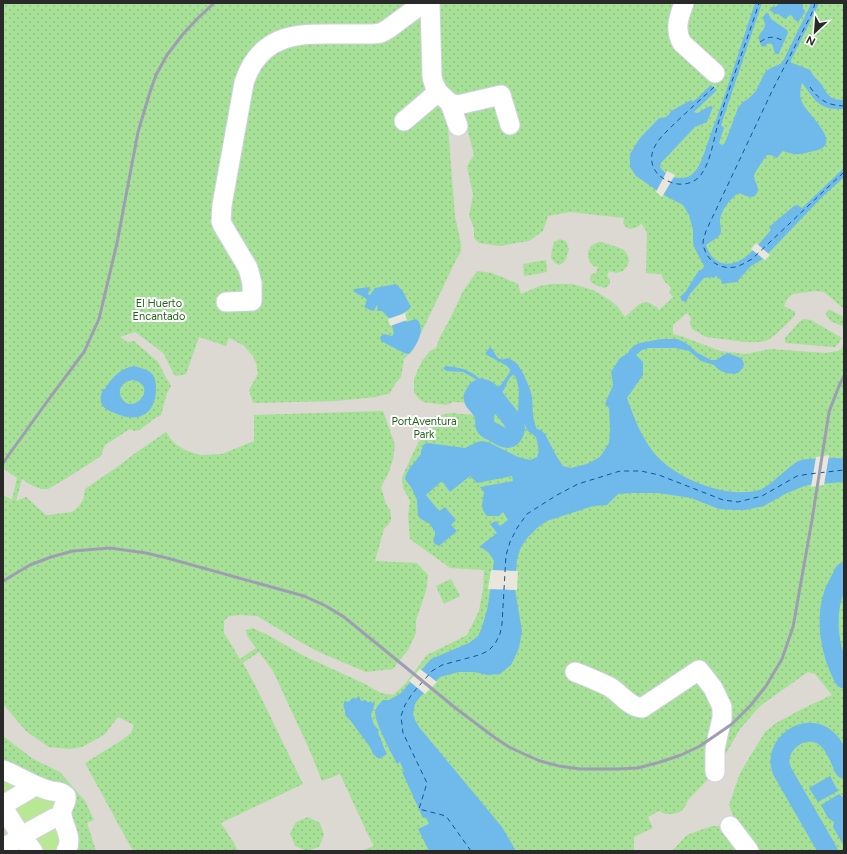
<svg xmlns="http://www.w3.org/2000/svg" width="847" height="854" font-family="Figtree,sans-serif">
<style>
.park{fill:url(#park-dots)}
.pitch{fill:#b9e894}
.plaza{fill:#dbd9d2;fill-rule:evenodd}
.water{fill:#70baeb;fill-rule:evenodd}
.pier{fill:#ebe6db}
.lines{fill:none;stroke-linecap:round;stroke-linejoin:round}
.canal{stroke:#70baeb;stroke-width:19}
.ferry{stroke:#105696;stroke-width:1;stroke-dasharray:5 4;stroke-linecap:butt}
.minor-casing{stroke:#d0d1e2;stroke-width:21}
.minor{stroke:#fff;stroke-width:19}
.rail{stroke:#9e9eb3;stroke-width:3}
.labels{text-anchor:middle;stroke-width:4;stroke-linejoin:round;paint-order:stroke}
.park-label{font-size:11px;fill:#21641b;stroke:#fff}
</style>
<defs>
<pattern id="park-dots" width="8" height="8" patternUnits="userSpaceOnUse"><rect width="8" height="8" fill="#a7e198"/><path d="M2 2h.1M6 6h.1" fill="none" stroke="#90c183" stroke-width="1.8" stroke-linecap="round"/></pattern>
</defs>
<rect width="100%" height="100%" fill="#ebe6db"/>
<rect class="park" x="3" y="3" width="841" height="848"/>
<path class="pitch" d="M3,767L45,786L68,810L77,828L74,846L72,851H3Z"/>
<g class="plaza">
<path d="M466,124L474,155L467,166L473,195L469,216L474,228V238L479,243L500,246L529,241L543,231L548,216L570,212L624,218L623,223L626,227L630,229L635,228L639,226L641,223L647,232L646,273L661,274L664,281L670,286L671,289L669,292L673,297L659,310L657,307L647,302L642,303L637,306L625,317L618,307L611,301L593,290L583,287L572,284H551L540,286L521,294L518,284L492,273L477,271L462,293L452,315L440,337L436,348L430,351L422,361L419,367L414,379V392L418,398L423,402L446,405L453,402L474,403L475,415L450,413L428,418L431,431L426,433L418,443L402,477L403,488L410,501L408,515L410,539L450,568L484,570L483,589L479,611L467,635L427,655L405,684L393,695L381,693L365,684L302,655L268,635L252,628L246,630L247,636L256,648L240,659L224,633V621L229,616L240,615L257,616L302,643L321,653L366,672L393,669L408,650L416,633V620L426,591L428,575L417,563L375,561L384,529L388,525L391,520V515L390,510L386,504L381,487L389,472L393,459L395,445L383,411L254,415V441L222,454L200,455L185,450L174,443L166,432L134,454L120,465L85,489L83,500L79,506L72,512L48,515H46L26,497L16,501L22,479L29,484L41,489H48L67,478L101,456L105,445L130,429L135,431L140,430L155,418L161,415L167,393L171,386L163,372L158,362L134,341L127,342L120,337L135,332L158,349L164,354L173,373L176,376L186,374L199,337L226,346L229,338L243,345L253,356L256,363L258,374L249,390L253,403L336,401L376,397L390,393L395,384L401,377L404,359L413,350L456,260L458,257L461,251V244L455,216L448,127L458,126ZM560,239L566,241L569,249L566,259L563,263L559,265L555,263L551,258L552,250L554,242ZM598,242H601L623,249L627,254L629,260L627,266L623,271L616,273L609,271L607,276L610,280V283L607,287L604,288L593,284L590,280L591,275L592,274L596,273L598,267L593,266L590,262L588,257V251L591,246ZM546,260L547,272L524,276L523,264ZM451,579L460,596L444,604L436,586Z"/>
<path d="M816,291L824,292L844,309V317L830,310L827,311L826,314L827,317L831,321L839,325L844,326V344L841,349L838,351L825,353L770,349L746,354L720,351L681,336L673,334V325L687,313L691,318L690,324L692,329L706,337L745,342H761L768,340L775,335L790,321L795,315V312L784,306L787,299L793,294ZM804,319L811,320L842,338L838,344L835,347H833L786,343L785,342V338L800,321Z"/>
<path d="M3,468L11,474L17,478L12,500L3,495Z"/>
<path d="M259,652L273,671L310,751L322,781L340,774L370,839L374,846L360,851H238L234,843L221,823L303,784L255,685L243,663ZM308,817L320,823L324,835L319,847L307,851L295,846L290,833L296,822Z"/>
<path d="M808,672L815,674L832,695L804,708L776,723L765,732L740,773L729,805L735,822L730,826H712L687,835L672,851H633L634,850V837L653,828L648,817L659,811L665,814H673L680,812L685,807L688,800L715,772L740,729L760,706Z"/>
<path d="M3,704L26,731L49,747L70,749L82,747L104,735L118,717L134,725L131,733L122,740L85,763L133,851H96L87,823L94,820L85,801L60,772L33,759L3,736Z"/>
</g>
<g class="water">
<path d="M755,3H762L721,125L724,128L719,143L722,145L725,143L738,108L743,102L748,99L756,91L763,76L766,71L771,68L782,63L809,8L811,3H819L815,12L790,62L810,70C813,76 818,80 822,85C828,96 831,100 844,100V109C818,110 816,101 802,83C800,90 799,97 803,104C809,116 845,145 814,151C808,152 801,155 795,154C792,154 787,152 783,151L781,153L777,158L771,155H767C764,159 754,173 754,176C754,180 756,182 757,185C759,190 757,197 751,197C747,197 742,194 739,193C731,197 720,212 720,221C720,226 723,231 719,236C716,239 710,242 706,245C709,253 712,260 722,263C743,268 759,243 771,230L769,227L794,206L797,205L802,208L844,168V177L822,197L763,259L751,266L742,276L737,282L722,284L721,280L716,276L714,278L711,277L704,278L690,294L686,302L682,301L680,297L686,291L699,270H702L704,266L695,249L693,243V230L689,215L683,205L662,194L636,176L630,167V154L640,138L659,118C664,119 669,116 671,111L691,100L693,102L711,85L717,90L694,112L697,113C702,111 706,107 711,106L713,107L707,122L695,127L661,163L660,167C668,179 687,183 696,170C701,164 707,145 710,136C727,92 740,47 755,3Z"/>
<path d="M777,3H803V9L805,10C805,15 801,17 799,21H796L792,16L790,15L785,19L778,14H775L770,10L771,7H776L778,4Z"/>
<path d="M766,13H768L771,19L787,30L788,33L780,51L779,54H776C773,51 774,47 772,44C769,43 767,43 765,46L762,47C754,31 764,35 765,24C765,23 763,19 763,17Z"/>
<path d="M396,284L402,290L411,307L408,310L403,313L406,322L416,319C427,327 417,346 409,354L404,353L381,341L380,337L384,334L392,336L394,333L390,319L382,311H377V310L378,305H377L375,309L372,311L364,307L366,303L367,300L365,298L353,291L354,289L370,287V288L368,294L369,295H370L375,288Z"/>
<path d="M661,339H677L684,342L691,347L696,352L711,360H716L727,353L741,358L743,361L744,365L743,368L738,373L734,374L726,373L719,370L714,365L701,361L689,351L675,348H649L642,350L636,355L643,362V375L627,398C634,418 641,436 654,453C676,479 726,499 759,490C766,488 773,481 779,476C786,471 793,463 801,460C804,459 808,459 810,459C823,458 831,457 844,459V482L807,485L787,493L764,506L745,510H732L719,509L691,498L658,493H633L618,494L607,505L593,506L547,521L537,528L528,537L521,547L517,559L515,589L522,631L519,648L511,665L500,674L488,675L474,672H459L440,677L420,697L415,704L413,714L415,720L419,727L502,827L516,851H429L418,829L429,824L426,817L423,818L402,772L404,771L400,762L397,764C391,752 376,725 375,713C375,707 380,704 383,700H389L400,694L431,659L469,643L478,636L482,627L487,610L490,592L494,561L489,553L484,549L479,547L497,533L490,524L496,521L500,526L508,520L503,512L499,516H487C479,507 483,503 484,492L480,487L513,481L512,476L477,483L470,476L450,492L442,481L426,495L439,511L445,507L456,520L451,525L457,531L439,546L435,544L433,541L435,535V532L430,524L421,519L418,516L417,500L411,487L405,479L406,475L409,469L421,454V451L424,444L428,443L465,448L477,442L483,441L490,443L518,457L530,460L537,457L539,451L536,437L528,431L518,412L519,390L517,381L515,376L513,375C506,379 507,389 501,393L492,390L474,378L463,372L447,371L445,370L443,368L446,366C454,367 463,368 470,372C480,376 494,398 503,382C506,377 510,374 510,369L507,366L485,354L490,347C497,353 495,363 508,358C512,360 516,362 518,365C523,372 531,389 532,397C533,407 532,417 536,427L537,429L541,430L545,434L557,457L563,466L571,468L587,464L600,457L609,443L610,430L609,408L605,404L613,385L611,372L620,358L627,354L633,346L640,343Z"/>
<path d="M134,366C147,370 155,370 156,386C157,412 141,424 117,414C112,412 106,410 103,406C99,401 101,394 103,389H105C111,378 121,368 134,366ZM133,380C160,386 132,418 121,397C117,388 124,381 133,380Z"/>
<path d="M359,696L361,701L366,700L367,702H369L371,701L372,703H375L371,715L374,725L378,729L379,736L381,738V741L387,754L379,759L373,754L370,747L350,720L345,715V710C343,707 343,704 345,700L347,702L350,701L351,699L353,698L355,699Z"/>
<path d="M830,776L838,791L818,802L809,788Z"/>
<path d="M839,794L844,798V846L833,827L834,822L828,818L821,805Z"/>
</g>
<g class="pier">
<path d="M667,171L675,175L662,197L656,192Z"/>
<path d="M756,243L770,255L765,260L751,249Z"/>
<path d="M408,312L405,314L407,320L410,319L390,326L388,319Z"/>
<path d="M829,455L824,485L811,487L816,457Z"/>
<path d="M491,570L518,571L517,590L488,589Z"/>
<path d="M420,669L437,682L425,694L409,681Z"/>
</g>
<g class="lines">
<g class="canal">
<path d="M481,388C490,389 496,399 501,406C506,412 513,419 515,426C516,429 515,432 513,435C509,441 503,438 497,434C493,431 487,431 485,426C484,422 485,417 485,414L474,401L473,397L477,390Z"/>
<path d="M844,572C841,578 837,585 834,592C824,620 830,653 844,679"/>
<path d="M828,851L782,771C771,745 806,720 827,739C835,746 840,759 844,769"/>
</g>
<g class="ferry">
<path d="M815,3L814,7L811,15L773,89L706,231C705,235 703,239 703,243C705,259 718,270 735,267C741,266 746,262 752,259L844,172"/>
<path d="M760,42C769,36 772,36 782,40"/>
<path d="M714,87C698,102 682,116 667,131C662,136 657,141 654,148C650,156 651,166 657,173C662,179 670,183 678,184C686,185 695,182 700,176C711,162 713,141 718,124C730,84 746,44 759,3"/>
<path d="M810,87C820,101 827,105 844,106"/>
<path d="M471,851L446,816L419,809L427,783L403,733L401,716L405,705L412,694L432,671L442,665L479,655L488,651L495,644L500,634L502,624L506,555L510,542L517,528L527,514L557,495L578,484L620,471H641L659,475L723,500L738,502L762,496L797,476L809,474L844,470"/>
</g>
<g class="minor-casing">
<g id="minor">
<path d="M430,3L432,77L434,84L438,92L450,103L458,105L501,95L510,125"/>
<path d="M684,3C679,17 674,29 682,43L715,73"/>
<path d="M450,103L458,126"/>
<path d="M404,121L438,92"/>
<path d="M226,302L252,301V283L248,268L223,226L221,221L222,205L244,83C253,54 272,38 302,35C310,34 319,34 327,34C342,34 358,34 373,34L381,33L388,29L423,3"/>
<path d="M575,672C586,676 597,681 608,686C620,692 628,707 642,708L699,670L713,688L722,707V718L718,735L715,750V772"/>
<path d="M3,770C19,776 34,787 51,791C57,792 61,791 66,796C68,802 61,807 62,814C63,827 74,838 66,851"/>
<path d="M8,802L30,789"/>
<path d="M6,812L21,836L33,851"/>
<path d="M730,826L749,851"/>
<path d="M3,849L21,836L54,818"/>
</g>
</g>
<use href="#minor" class="minor"/>
<g class="rail">
<path d="M3,463L46,403L84,352L99,319L117,243L138,132L150,92L156,75L167,55L183,34L197,19L214,3"/>
<path d="M3,581L30,565L51,557L73,551L110,548L146,553L167,558L304,596L326,606L344,617L458,710L494,737L509,747L524,754L540,761L559,766L580,769H618L638,768L660,762L681,755L700,746L732,724L751,705L766,686L782,659L793,627L812,520L829,412L839,386L844,376"/>
</g>
</g>
<g class="labels">
<g class="park-label">
<text x="159" y="307">El Huerto<tspan x="159" dy="13">Encantado</tspan></text>
<text x="424" y="425">PortAventura<tspan x="424" dy="13">Park</tspan></text>
</g>
</g>
<rect width="847" height="854" fill="none" stroke="#292929" stroke-width="8"/>
<g transform="translate(815 32) rotate(206)" stroke="#ffffff" stroke-width="3" paint-order="stroke">
<path d="M0-3L7 15L0 10L-7 15Z" fill="#292929"/>
<text y="-6" font-size="11" font-weight="bold" text-anchor="middle" fill="#292929">N</text>
</g>
</svg>
